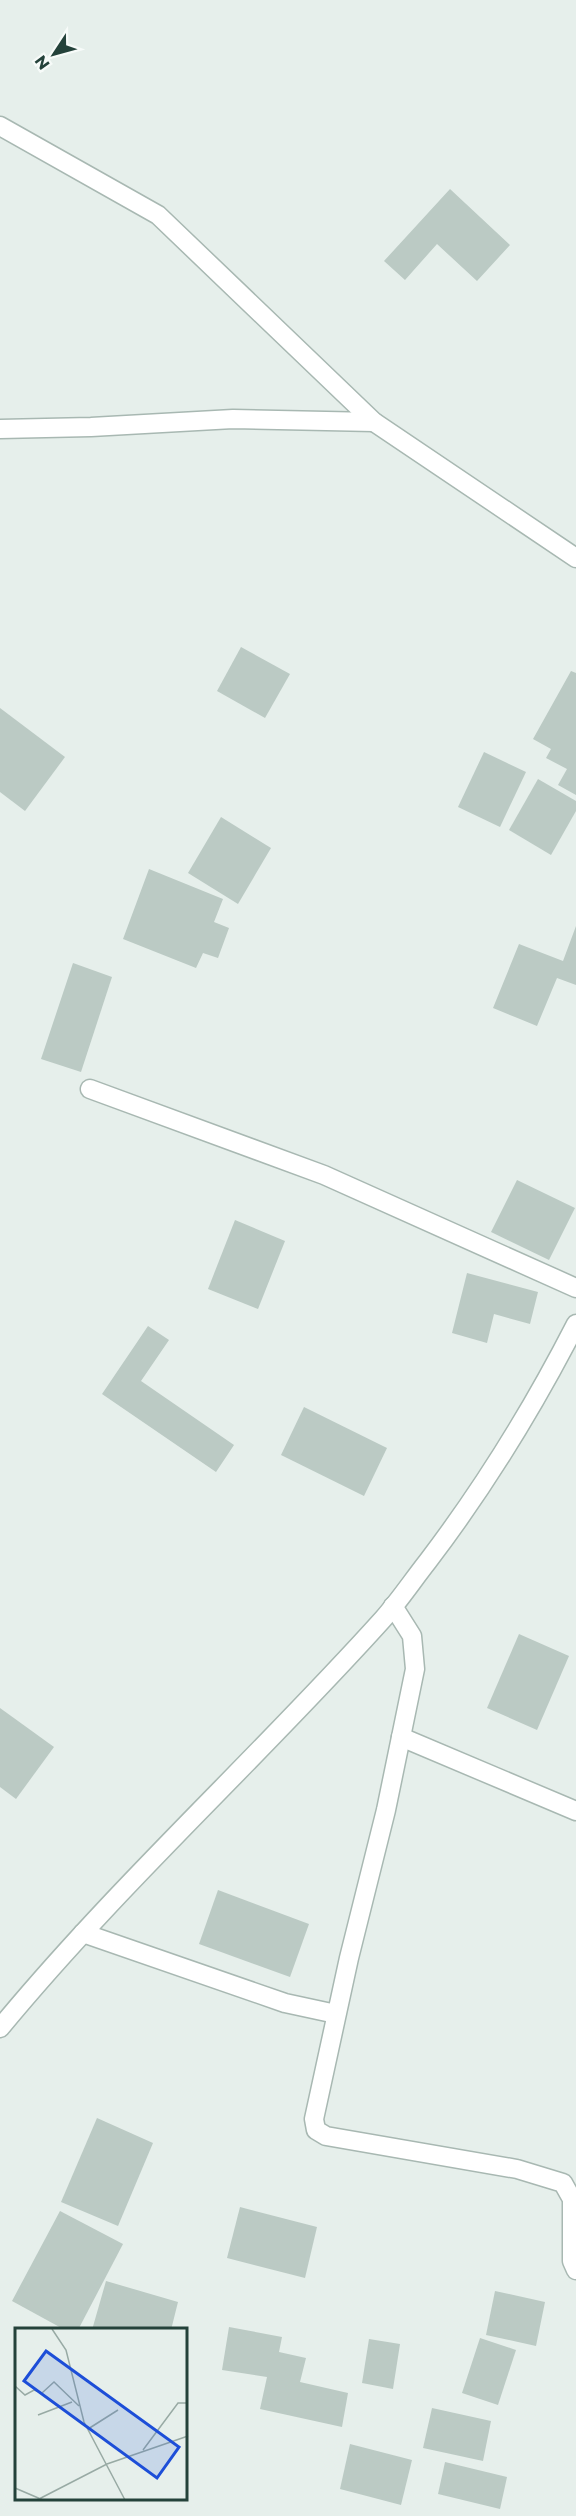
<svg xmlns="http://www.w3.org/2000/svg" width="576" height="2516" font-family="Montserrat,sans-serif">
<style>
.building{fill:#bbcac4}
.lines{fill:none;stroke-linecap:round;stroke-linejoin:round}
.minor-casing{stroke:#a8b8b2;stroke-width:21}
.minor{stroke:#fff;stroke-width:18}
.inset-road{fill:none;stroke:#98aaa4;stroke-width:1.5}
.view{fill:#1d4ed8;fill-opacity:0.15;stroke:#1d4ed8;stroke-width:3}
.inset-edge{fill:none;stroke:#24423a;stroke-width:3}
</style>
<rect width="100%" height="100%" fill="#e6efeb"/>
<g class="building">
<path d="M450,189L510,245L477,281L437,244L405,280L384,261Z"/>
<path d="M241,647L290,674L265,718L217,691Z"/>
<path d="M571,671L576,673V795L558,785L567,769L546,758L551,749L533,739Z"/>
<path d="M0,708L65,757L25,811L0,792Z"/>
<path d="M484,752L526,772L500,827L458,807Z"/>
<path d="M538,779L576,801V811L551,855L509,830Z"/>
<path d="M221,817L271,848L238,904L188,873Z"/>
<path d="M149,869L223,899L214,922L229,928L218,958L203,953L196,968L123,939Z"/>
<path d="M576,926V985L557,978L537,1026L493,1008L519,944L563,961Z"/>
<path d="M73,963L112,977L81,1072L41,1059Z"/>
<path d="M517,1180L575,1208L549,1260L491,1232Z"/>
<path d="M235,1220L285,1241L258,1309L208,1289Z"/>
<path d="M467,1273L538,1292L530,1324L494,1314L487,1343L452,1333Z"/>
<path d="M148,1326L169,1340L141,1381L234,1445L216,1472L102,1394Z"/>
<path d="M304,1407L387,1448L364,1496L281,1455Z"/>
<path d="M519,1634L569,1656L537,1730L487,1708Z"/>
<path d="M0,1708L54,1747L16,1799L0,1787Z"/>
<path d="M218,1890L309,1924L290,1977L199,1944Z"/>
<path d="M97,2118L153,2143L118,2226L61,2202Z"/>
<path d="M240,2207L317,2227L305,2278L227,2258Z"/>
<path d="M60,2211L123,2244L78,2330H65L12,2301Z"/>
<path d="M106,2281L178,2302L171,2330H92Z"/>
<path d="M495,2291L545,2302L536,2346L486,2335Z"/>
<path d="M229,2327L282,2337L279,2352L306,2358L300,2382L348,2393L342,2427L260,2409L267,2377L222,2370Z"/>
<path d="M480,2338L516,2350L498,2405L462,2393Z"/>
<path d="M369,2339L400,2344L393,2389L362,2383Z"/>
<path d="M432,2408L491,2421L483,2461L423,2448Z"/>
<path d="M350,2444L412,2460L401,2505L340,2489Z"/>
<path d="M445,2462L507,2477L500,2509L438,2494Z"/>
</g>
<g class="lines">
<g class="minor-casing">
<g id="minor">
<path d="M0,126L158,215L374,422L576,558"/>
<path d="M0,429L91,427L233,419L374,422"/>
<path d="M90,1089L324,1175L576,1288"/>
<path d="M393,1606L412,1636L415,1669L386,1810L349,1958L314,2119L316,2130L326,2136L517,2169L563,2183L572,2199V2261L576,2270"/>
<path d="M401,1737L576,1811"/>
<path d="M83,1933L285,2003L336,2014"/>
<path d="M0,2028C119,1884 258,1758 383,1619C399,1601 413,1580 428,1561C485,1486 533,1408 576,1324"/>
</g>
</g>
<use href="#minor" class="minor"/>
</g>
<g transform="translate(15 2328)">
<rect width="172" height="172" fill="#e6efeb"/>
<path class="inset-road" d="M37,1L51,22L69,94L110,172M0,58L10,67L19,62L27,65L39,54L64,78M23,87L57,74M73,101L103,82M128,122L163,75H173M0,160L28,172M22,172L92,136L173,108"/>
<path class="view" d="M31,23L164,119L142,150L9,53Z"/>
<rect width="172" height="172" class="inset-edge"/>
</g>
<g transform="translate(54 54) rotate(234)" stroke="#f7fbf9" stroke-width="4.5" paint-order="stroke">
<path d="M0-4.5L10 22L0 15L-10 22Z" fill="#24423a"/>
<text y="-9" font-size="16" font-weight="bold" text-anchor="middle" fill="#24423a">N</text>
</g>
</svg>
